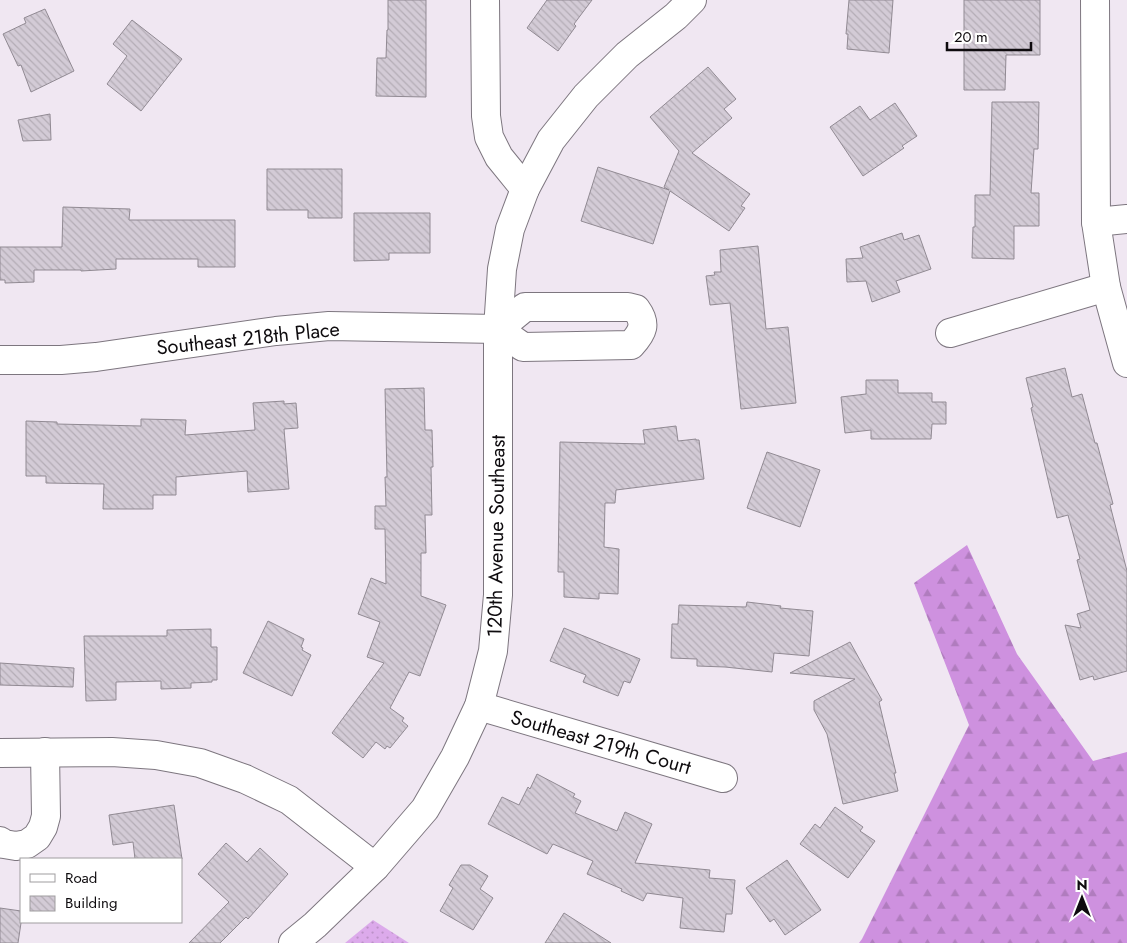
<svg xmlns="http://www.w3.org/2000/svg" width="1127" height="943" font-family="Jost,sans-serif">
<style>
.green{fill:url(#green-dots)}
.forest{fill:url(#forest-firs)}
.building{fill:url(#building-back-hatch);stroke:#918a93}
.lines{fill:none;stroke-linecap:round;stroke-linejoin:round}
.minor-casing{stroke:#7d767f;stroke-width:30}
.minor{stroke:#fff;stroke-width:28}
.labels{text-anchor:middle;stroke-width:5;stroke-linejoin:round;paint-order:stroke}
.street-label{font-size:20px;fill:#0e0b0e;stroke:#fff}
</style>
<defs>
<pattern id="green-dots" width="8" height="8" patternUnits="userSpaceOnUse" patternTransform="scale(1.25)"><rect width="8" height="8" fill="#dcaaeb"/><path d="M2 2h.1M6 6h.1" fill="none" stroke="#bc91c8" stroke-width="1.8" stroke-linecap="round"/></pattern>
<pattern id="forest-firs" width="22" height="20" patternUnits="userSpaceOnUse" patternTransform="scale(1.25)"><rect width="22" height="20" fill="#ce91df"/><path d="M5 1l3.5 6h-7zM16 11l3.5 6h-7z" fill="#b07cbe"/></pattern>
<pattern id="building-back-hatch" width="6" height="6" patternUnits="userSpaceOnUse" patternTransform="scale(1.25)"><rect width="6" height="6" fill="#d3cbd6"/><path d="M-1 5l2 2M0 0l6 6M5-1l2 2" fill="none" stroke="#b4adb6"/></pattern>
</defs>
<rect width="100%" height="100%" fill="#f0e7f2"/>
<path class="green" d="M373,920L409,943H345Z"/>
<path class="forest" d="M967,545L1017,654L1093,761L1127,752V943H859L862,939L969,725L914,583Z"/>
<g class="building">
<path d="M388,0H426V97L376,96L377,58H386L387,30H388Z"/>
<path d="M547,0H592L574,24L576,26L558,51L527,28Z"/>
<path d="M849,0H893L889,53L847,49L848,34H846Z"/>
<path d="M964,0H1040V55H1006L1005,90H964Z"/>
<path d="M45,9L74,71L31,92L21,65L18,66L3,34L26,23L24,18Z"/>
<path d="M132,20L182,59L141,111L107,84L127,56L113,44Z"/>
<path d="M708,67L736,99L724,109L732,118L692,153L750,194L741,206L745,208L729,231L670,191L653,244L581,221L598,167L669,190L664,187L679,151L650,117Z"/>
<path d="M992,102H1039L1038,149H1034L1031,193H1039V226H1014V259L972,258L973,227H975V195H990Z"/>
<path d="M895,103L917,136L902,146L904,148L863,176L830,127L860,106L870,120Z"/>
<path d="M50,114L51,140L23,141L18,120Z"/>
<path d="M267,169H342V218H308V210H267Z"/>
<path d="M63,207L130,209L129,220H235V267H198V259H116V269L81,271V270H34V282L5,283V280H0V247H62Z"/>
<path d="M354,213H430V253H389V260L354,261Z"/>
<path d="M902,233L904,240L919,235L931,269L896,281L900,292L872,302L866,281L847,282L846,259L863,258L860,247Z"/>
<path d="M758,246L766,329L788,327L796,403L741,409L730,303L710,305L706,276L715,275L714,272H721L720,250Z"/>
<path d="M1065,368L1072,397L1082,394L1095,443H1097L1113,504L1110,505L1127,571V671L1094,680L1093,676L1080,680L1065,625L1081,628L1077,614L1090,610L1077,560L1080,559L1068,515L1057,518L1031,408L1033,407L1026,378Z"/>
<path d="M866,380H898V393H932V402H946V424H932L931,439H871V430L845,433L841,397L866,394Z"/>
<path d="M424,388L425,430H432L433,467H431L432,515H425L426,553H421V596L446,605L420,676L409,672L390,708L404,718L402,721L408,726L390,748L387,746L385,749L376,742L363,758L332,733L384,663L367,657L380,622L358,614L371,578L386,584L385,529H375V506H386L385,477H387L385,389Z"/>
<path d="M284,401V404L296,403L298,428L284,429L289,489L248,492L247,471L176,477V495H153V509H103L104,484L46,483V476H26V421L57,422V424L141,426V419L186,420L185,435L255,430L253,403Z"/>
<path d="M676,426L678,441L696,439V440H699L704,479L616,490L615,503H605L604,547L619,549L618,594L599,593V599L564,597V572H558L560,442L645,444L643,430Z"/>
<path d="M767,452L820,470L800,527L747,508Z"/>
<path d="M747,602L781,606L780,608L813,611L809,656L774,653L772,672L725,667L697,666V659L671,658L672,624H678L679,605L746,607Z"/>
<path d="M268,621L304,639L301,647L303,648L302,650L311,655L292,696L243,673Z"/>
<path d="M564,628L640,659L630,683L624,681L618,696L583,682L586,675L550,661Z"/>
<path d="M211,629V647H217V680H212V682L191,683V688L161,689V681L116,682V700L86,701L84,636H167V630Z"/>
<path d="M850,642L882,700L879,702L896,773H894L898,791L843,804L827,734L814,710V701L855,679L790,673Z"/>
<path d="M0,663L74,668L73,687L0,685Z"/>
<path d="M537,774L575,794L573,797L581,801L575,813L617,831L625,812L652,824L635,863L710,870L709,878L735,880L732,914H726L724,932L680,928L683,898L647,893L643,901L621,891L622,889L587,874L593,861L553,844L547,854L488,824L502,797L519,805L528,787L530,789Z"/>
<path d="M174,805L182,859H135L133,842L113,845L109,815Z"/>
<path d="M835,807L863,827L860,831L875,841L848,878L800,844L815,824L820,828Z"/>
<path d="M226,843L247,862L260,848L288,874L248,919L246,917L220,943H189L229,902L198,874Z"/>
<path d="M787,860L821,910L785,935L774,919L770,922L746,888Z"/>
<path d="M461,865H470L488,876L480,889L493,898L473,930L440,911L453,888L449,885Z"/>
<path d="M0,908L21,911V923L18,943H0Z"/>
<path d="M564,913L611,943H545Z"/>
</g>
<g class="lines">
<g class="minor-casing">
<g id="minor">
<path d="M485,0L486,116L489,137L499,157L525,189"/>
<path d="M1095,0L1096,222L1106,287L1127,363"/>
<path d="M1096,222L1127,219"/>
<path d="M525,307H628L636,309C647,324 643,332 631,345L523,347L498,329Z"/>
<path d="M950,333L1106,287"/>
<path d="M0,360H61L96,357L276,331L329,326L498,329"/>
<path d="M479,706L723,778"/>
<path d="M0,753L112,752L156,755L200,763L245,779L289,800L375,867"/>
<path d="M0,841L4,844L16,846L27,844L37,837L43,827L46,816L45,752"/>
<path d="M293,943L315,925L375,867L425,809L455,757L479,706L493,651L498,595V329L502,269L510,229L525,189L551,140L586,96L627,55L676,16L692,0"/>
</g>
</g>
<use href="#minor" class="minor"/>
</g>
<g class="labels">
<g class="street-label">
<text transform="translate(248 338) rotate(-6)" y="7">Southeast 218th Place</text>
<text transform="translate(496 536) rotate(-89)" y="7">120th Avenue Southeast</text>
<text transform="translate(601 742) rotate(16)" y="7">Southeast 219th Court</text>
</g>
</g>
<rect x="20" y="858" width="162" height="65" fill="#ffffff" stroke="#9f9d9f"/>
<rect x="30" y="874" width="25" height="8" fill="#ffffff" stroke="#9f9d9f"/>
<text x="65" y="883" font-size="15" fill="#0e0b0e">Road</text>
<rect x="30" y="896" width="25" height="15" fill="url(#building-back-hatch)" stroke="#9f9d9f"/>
<text x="65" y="908" font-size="15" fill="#0e0b0e">Building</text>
<g transform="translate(1082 898)" stroke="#ffffff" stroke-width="4" paint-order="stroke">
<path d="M0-4L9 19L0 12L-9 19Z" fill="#0e0b0e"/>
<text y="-8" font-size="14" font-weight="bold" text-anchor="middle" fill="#0e0b0e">N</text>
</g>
<path d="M947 42v8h84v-8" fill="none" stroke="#0e0b0e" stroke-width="2.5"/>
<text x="954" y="42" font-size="15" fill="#0e0b0e" stroke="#ffffff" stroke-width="4" paint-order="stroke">20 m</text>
</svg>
